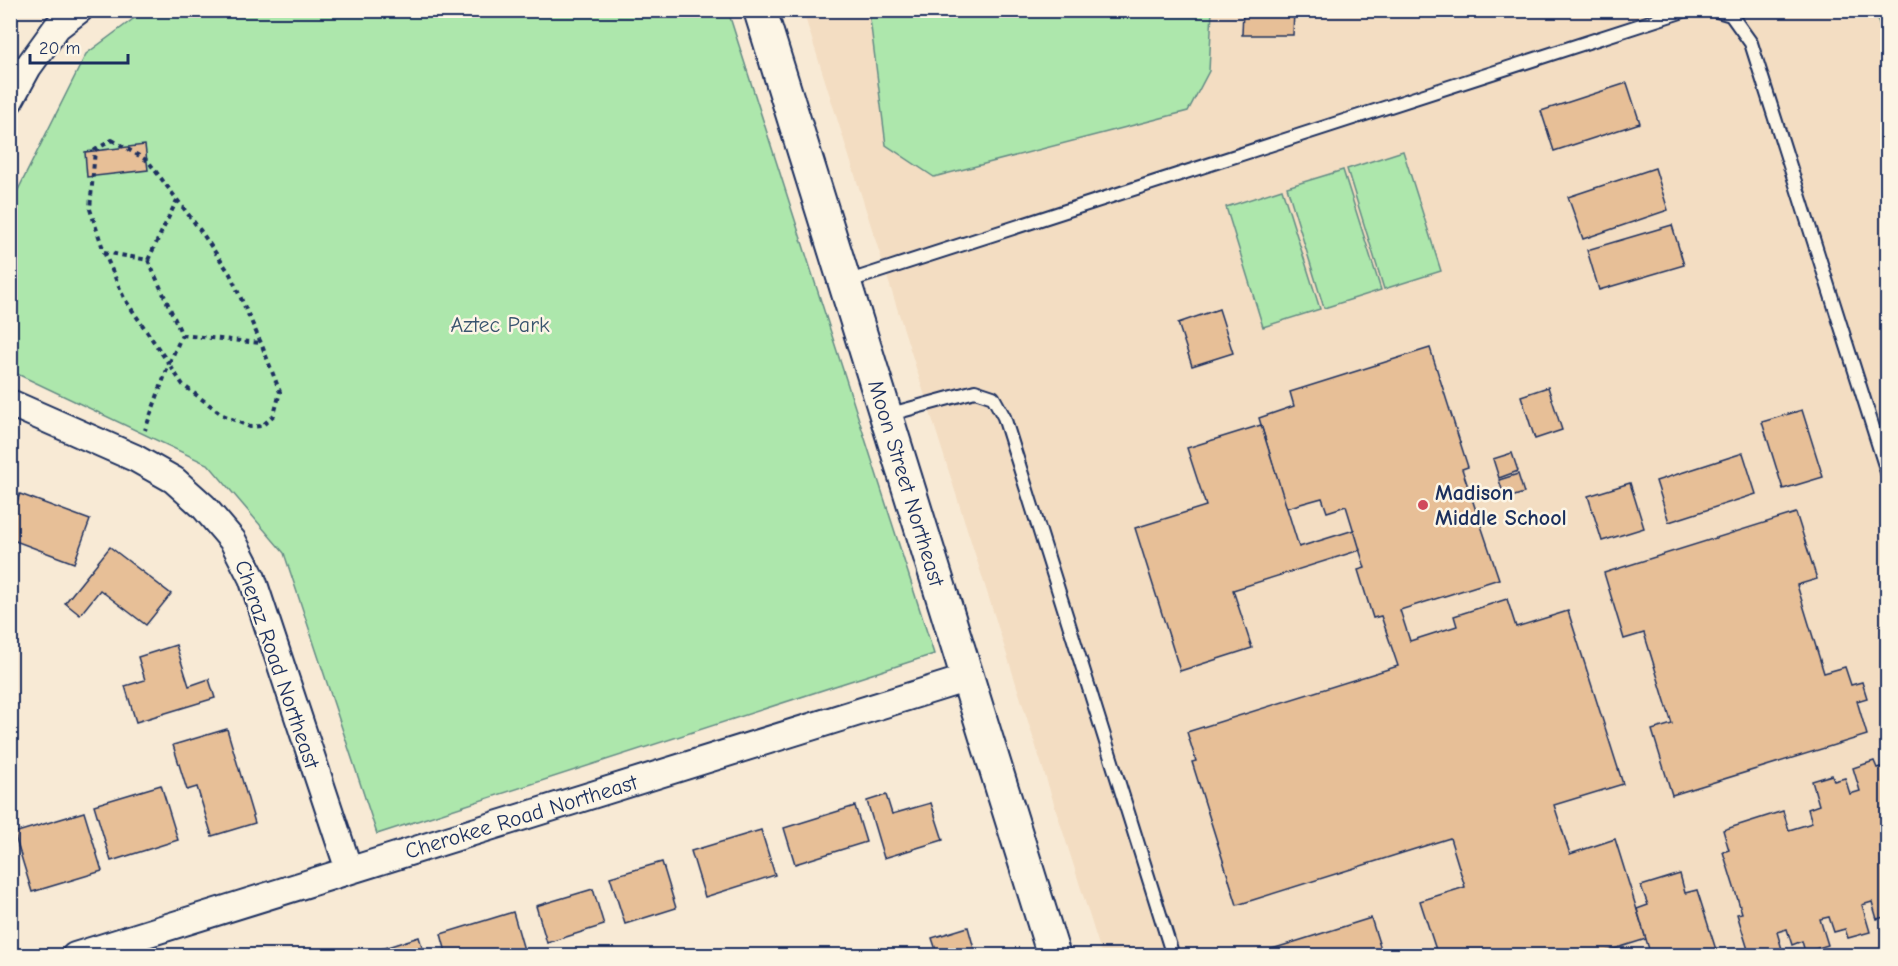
<svg xmlns="http://www.w3.org/2000/svg" width="1898" height="966" font-family="'Comic Neue',sans-serif">
<style>
.built{fill:#f3ddc2}
.green{fill:#ade7ac;stroke:#648b85;stroke-width:1.5}
.building{fill:#e7bf97;stroke:#1b2f5e;stroke-width:1.5}
.lines{fill:none;stroke-linecap:round;stroke-linejoin:round}
.service-casing{stroke:#1b2f5e;stroke-width:16}
.minor-casing{stroke:#1b2f5e;stroke-width:30}
.tertiary-casing{stroke:#1b2f5e;stroke-width:36}
.path{stroke:#1b2f5e;stroke-width:4;stroke-dasharray:4.5 4.5;stroke-linecap:butt}
.service{stroke:#fcf5e5;stroke-width:12}
.minor{stroke:#fcf5e5;stroke-width:26}
.tertiary{stroke:#fcf5e5;stroke-width:32}
.poi-dot{fill:#d1495b;stroke:#fcf5e5;stroke-width:2}
.labels{text-anchor:middle;stroke-width:5;stroke-linejoin:round;paint-order:stroke}
.park-label{font-size:22px;fill:#38546e;stroke:#fcf5e5}
.street-label{font-size:22px;fill:#1b2f5e;stroke:#fcf5e5}
.poi-label{font-size:22px;font-weight:bold;fill:#1b2f5e;stroke:#fcf5e5;text-anchor:start}
</style>
<rect width="100%" height="100%" fill="#f8ead5"/>
<filter id="ink" filterUnits="userSpaceOnUse"><feTurbulence type="fractalNoise" baseFrequency=".0167" numOctaves="2"/><feDisplacementMap in="SourceGraphic" scale="12" xChannelSelector="R" yChannelSelector="G"/><feConvolveMatrix kernelMatrix="1 2 1 2 8 2 1 2 1" color-interpolation-filters="sRGB"/></filter>
<g filter="url(#ink)">
<path class="built" d="M803,11H1874L1888,55L1887,955H1102Z"/>
<g class="green">
<path d="M144,11H728L934,654L377,834L284,553L209,465L11,371L10,206L86,54Z"/>
<path d="M869,11H1212L1209,71L1188,111L934,177L886,145Z"/>
<path d="M1875,11H1887V51Z"/>
<path d="M1403,151L1441,271L1384,289L1347,169Z"/>
<path d="M1343,170L1381,290L1324,308L1287,187Z"/>
<path d="M1282,189L1320,309L1263,327L1226,207Z"/>
</g>
<g class="building">
<path d="M1243,10H1294L1293,35H1242Z"/>
<path d="M1627,83L1640,123L1554,151L1541,111Z"/>
<path d="M145,145L148,170L87,177L85,152Z"/>
<path d="M1655,168L1668,210L1583,239L1568,197Z"/>
<path d="M1672,225L1684,265L1599,290L1587,250Z"/>
<path d="M1219,309L1233,353L1192,366L1178,323Z"/>
<path d="M1430,348L1468,467L1462,469L1499,579L1400,610L1410,641L1457,626L1454,616L1507,599L1516,627L1568,611L1623,784L1554,805L1570,854L1615,839L1646,939L1592,956H1438L1420,901L1465,887L1450,838L1237,905L1192,762L1196,761L1187,732L1398,666L1381,616L1373,618L1358,570L1365,568L1346,506L1327,512L1322,498L1286,508L1259,418L1294,406L1290,392Z"/>
<path d="M1548,387L1562,430L1535,439L1521,396Z"/>
<path d="M1802,410L1823,477L1783,489L1762,422Z"/>
<path d="M1261,425L1299,547L1354,530L1360,550L1233,590L1252,648L1180,671L1135,528L1206,506L1187,448Z"/>
<path d="M1512,453L1518,471L1499,478L1493,459Z"/>
<path d="M1743,453L1756,494L1669,522L1656,481Z"/>
<path d="M1518,474L1524,493L1505,499L1499,480Z"/>
<path d="M1630,483L1644,528L1602,541L1588,496Z"/>
<path d="M20,494L90,520L74,563L10,539V518Z"/>
<path d="M1796,513L1817,579L1797,585L1824,673L1845,667L1851,685L1862,682L1867,698L1857,701L1867,735L1672,795L1652,730L1672,724L1644,633L1624,639L1604,573Z"/>
<path d="M110,547L171,594L146,625L100,590L80,615L65,603Z"/>
<path d="M176,645L189,686L209,679L215,698L136,722L125,686L145,680L138,657Z"/>
<path d="M227,729L255,823L212,836L197,787L187,790L173,745Z"/>
<path d="M1874,761L1877,768L1888,765V916L1877,919L1872,902L1862,905L1870,932L1848,938L1845,929L1834,932L1829,917L1820,919L1828,945L1805,952L1802,941L1792,945L1787,929L1777,932L1784,956H1762L1761,953L1750,956L1737,914L1742,913L1723,852L1729,850L1723,830L1783,811L1789,830L1812,823L1808,809L1819,805L1812,781L1832,775L1834,781L1845,778L1850,794L1860,791L1853,768Z"/>
<path d="M161,785L178,840L111,861L94,805Z"/>
<path d="M886,795L892,814L931,803L943,840L884,858L867,801Z"/>
<path d="M855,806L866,842L795,864L784,828Z"/>
<path d="M84,812L102,871L32,892L14,833Z"/>
<path d="M761,830L775,875L705,897L691,851Z"/>
<path d="M662,862L676,908L625,924L610,877Z"/>
<path d="M1680,874L1685,893L1697,890L1718,956H1651L1637,909L1648,905L1641,886Z"/>
<path d="M593,889L604,925L547,943L536,906Z"/>
<path d="M513,912L524,950L505,956H447L441,934Z"/>
<path d="M1371,918L1383,956H1274L1272,949Z"/>
<path d="M968,927L976,956H938L932,938Z"/>
<path d="M419,937L425,956H359Z"/>
</g>
<g class="lines">
<g class="service-casing">
<g id="service">
<path d="M1714,10L1731,15L1751,43L1888,475"/>
<path d="M846,282L1687,10"/>
<path d="M887,415L975,391L993,397L1004,417L1173,956"/>
</g>
</g>
<g class="minor-casing">
<g id="minor">
<path d="M10,100L28,67L57,27L79,10"/>
<path d="M10,403L135,458L174,480L204,507L233,541L252,578L349,870"/>
<path d="M75,956L968,678"/>
</g>
</g>
<g class="tertiary-casing">
<path id="tertiary" d="M760,10L1054,956"/>
</g>
<g class="path">
<path d="M112,140L148,161L200,230L230,274L261,343L280,392L274,415L262,426L250,427L223,415L183,385L169,364L182,335L148,260L104,252L90,209L95,150Z"/>
<path d="M104,252L124,298L169,364L145,430"/>
<path d="M148,260L177,200"/>
<path d="M182,335L260,343"/>
</g>
<use href="#service" class="service"/>
<use href="#minor" class="minor"/>
<use href="#tertiary" class="tertiary"/>
</g>
</g>
<circle class="poi-dot" cx="1423" cy="505" r="6"/>
<g class="labels">
<g class="park-label">
<text x="500" y="332">Aztec Park</text>
</g>
<g class="street-label">
<text transform="translate(907 483) rotate(73)" y="8">Moon Street Northeast</text>
<text transform="translate(278 664) rotate(71)" y="8">Cheraz Road Northeast</text>
<text transform="translate(521 816) rotate(-17)" y="8">Cherokee Road Northeast</text>
</g>
<g class="poi-label">
<text x="1435" y="500">Madison<tspan x="1435" dy="25">Middle School</tspan></text>
</g>
</g>
<rect width="1898" height="966" fill="none" stroke="#fcf5e5" stroke-width="36"/>
<rect x="18" y="18" width="1862" height="930" fill="none" stroke="#1b2f5e" stroke-width="2" filter="url(#ink)"/>
<path d="M30 54v9h98v-9" fill="none" stroke="#1b2f5e" stroke-width="3"/>
<text x="39" y="54" font-size="18" fill="#1b2f5e" stroke="#fcf5e5" stroke-width="4.5" paint-order="stroke">20 m</text>
</svg>
